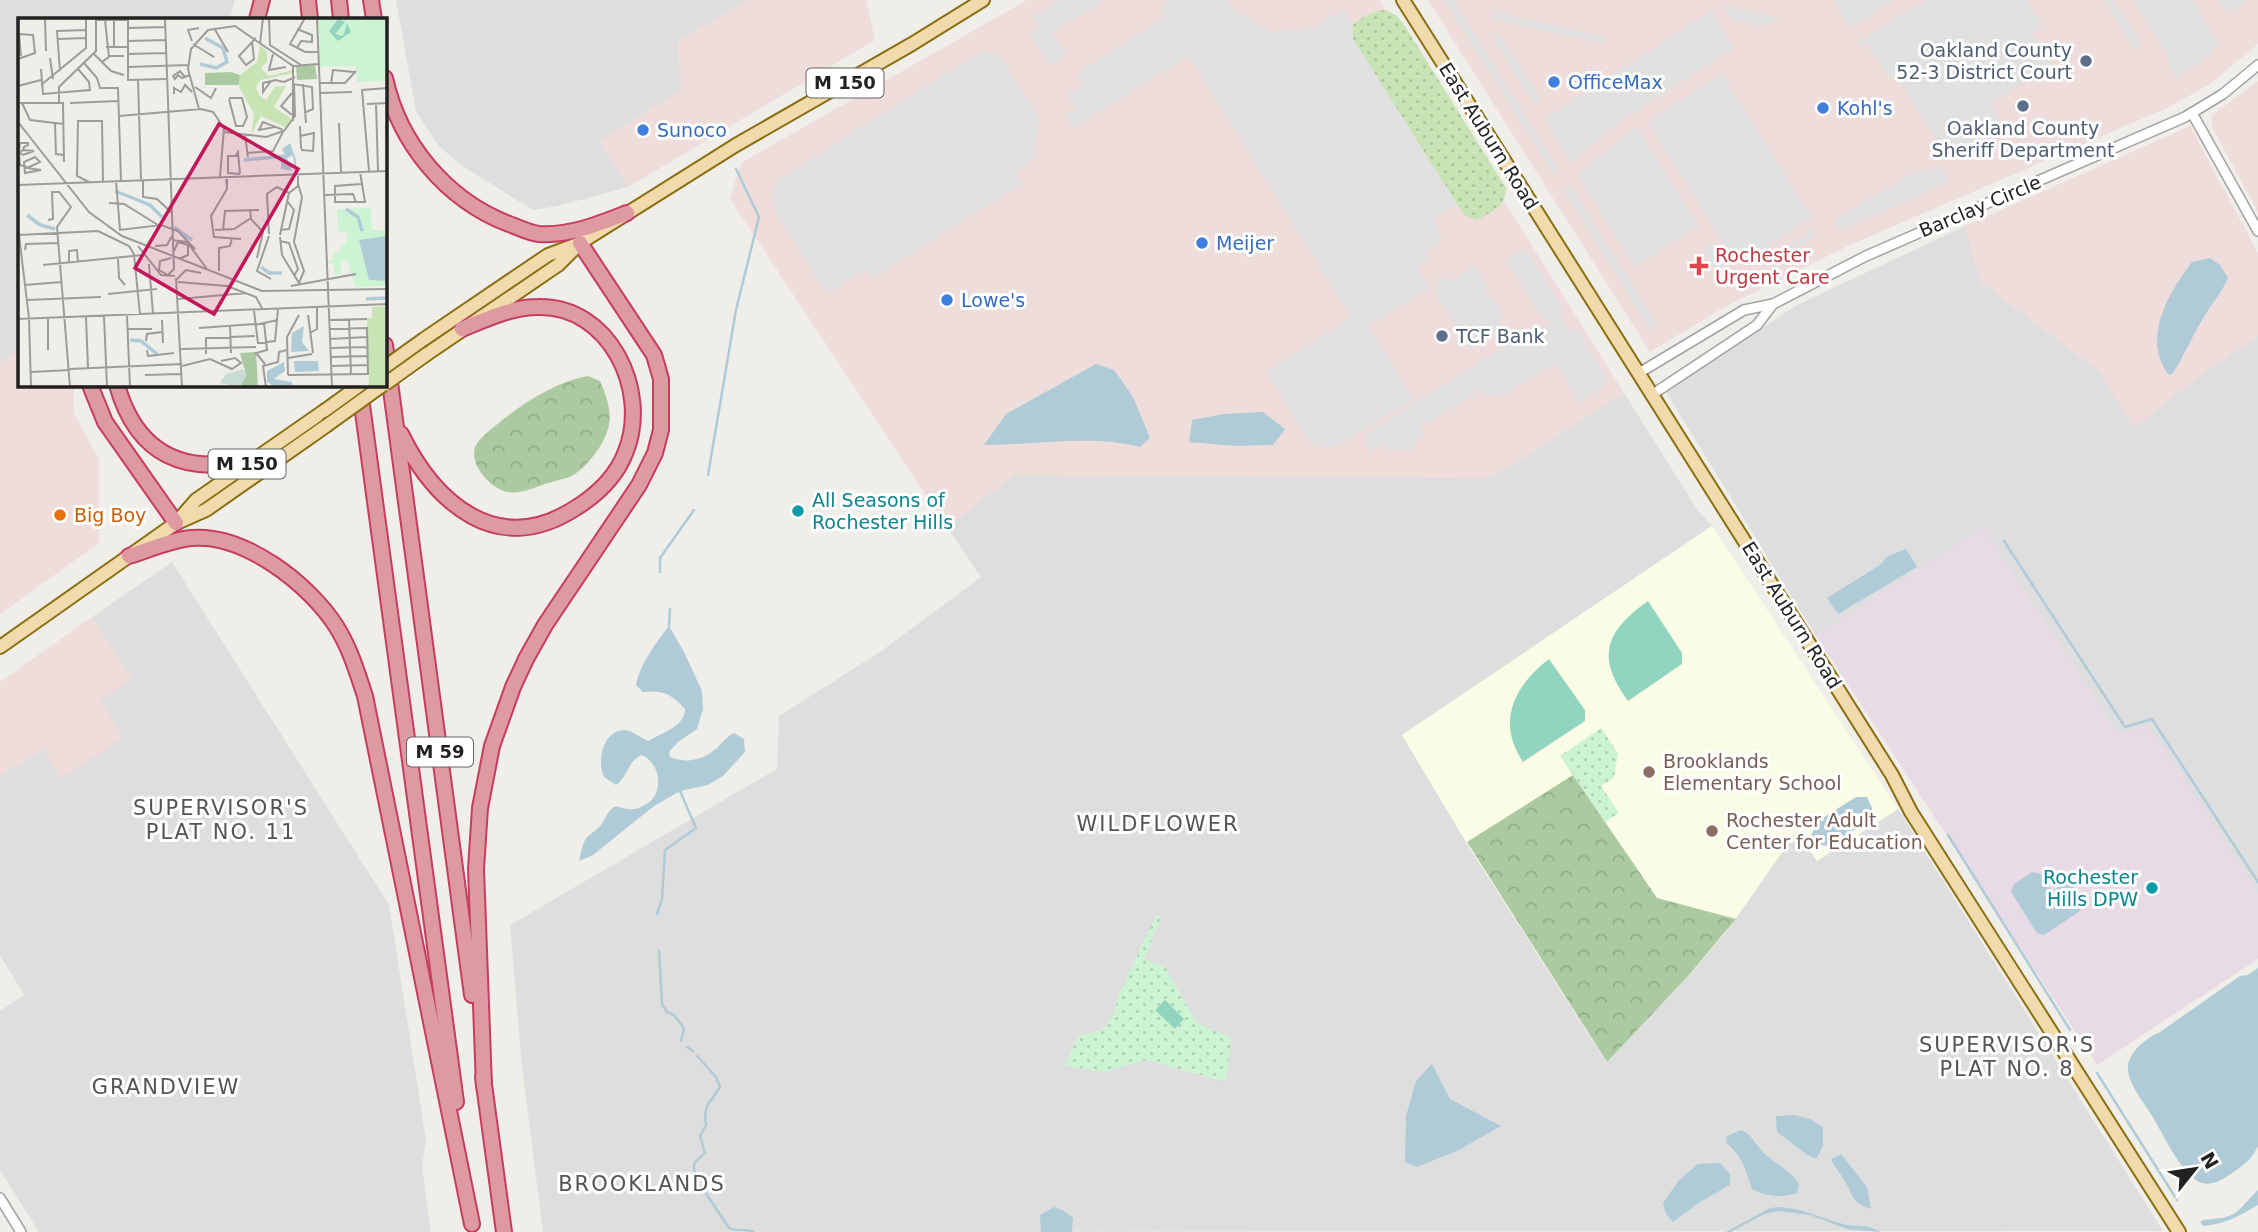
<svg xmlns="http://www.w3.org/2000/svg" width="2258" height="1232" font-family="'DejaVu Sans',sans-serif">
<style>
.residential{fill:#dfdede}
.commercial{fill:#eeddda}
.industrial{fill:#e8dbe5}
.education{fill:#fafce6}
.grass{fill:url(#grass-dots)}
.forest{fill:url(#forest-crowns)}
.park{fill:url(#park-dots)}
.pitch{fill:#91d5c1}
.parking{fill:#e1e1e1}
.water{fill:#afcbd8}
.pier{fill:#fff}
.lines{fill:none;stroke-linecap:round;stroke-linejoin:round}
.stream{stroke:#afcbd8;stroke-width:2.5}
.minor-casing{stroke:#a2a2a2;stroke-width:12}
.major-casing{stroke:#8b6e12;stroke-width:16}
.highway-casing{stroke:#c73d60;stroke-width:18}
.minor{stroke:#fff;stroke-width:9}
.major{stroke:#f1daac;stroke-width:12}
.highway{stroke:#dd9aa1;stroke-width:14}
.major-bridge-casing{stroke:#8b6e12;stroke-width:16;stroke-linecap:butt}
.major-bridge{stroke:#f1daac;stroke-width:12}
.service-dot{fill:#5c6f8a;stroke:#fff;stroke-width:2.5}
.shop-dot{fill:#3f7fe0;stroke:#fff;stroke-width:2.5}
.health-dot{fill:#e0444e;stroke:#fff;stroke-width:2.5}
.culture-dot{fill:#0f9aa8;stroke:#fff;stroke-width:2.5}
.food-dot{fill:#e8710a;stroke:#fff;stroke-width:2.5}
.education-dot{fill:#8d6e63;stroke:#fff;stroke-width:2.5}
.labels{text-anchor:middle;stroke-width:6;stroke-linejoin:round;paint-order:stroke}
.shield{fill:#fff;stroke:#646464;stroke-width:2}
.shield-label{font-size:18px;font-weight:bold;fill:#212121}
.service-label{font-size:19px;fill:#4e5e75;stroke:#fff;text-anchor:end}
.shop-label{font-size:19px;fill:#366cbe;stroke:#fff;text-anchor:start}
.street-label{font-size:19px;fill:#212121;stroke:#fff}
.health-label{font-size:19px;fill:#be3a42;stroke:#fff;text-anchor:start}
.culture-label{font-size:19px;fill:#0d838f;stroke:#fff;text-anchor:start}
.food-label{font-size:19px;fill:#c56008;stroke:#fff;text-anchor:start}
.education-label{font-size:19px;fill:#785e54;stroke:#fff;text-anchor:start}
.neighbourhood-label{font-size:21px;letter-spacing:2px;fill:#545454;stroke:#fff}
.inset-river{fill:none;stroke:#afcbd8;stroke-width:3.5}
.inset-road{fill:none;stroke:#9d9c99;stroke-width:2}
.view{fill:#c2185b;fill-opacity:0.15;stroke:#c2185b;stroke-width:3.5}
.inset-edge{fill:none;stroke:#212121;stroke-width:3.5}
</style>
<defs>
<pattern id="grass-dots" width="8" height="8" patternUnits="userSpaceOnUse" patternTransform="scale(1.75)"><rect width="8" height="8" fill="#c8e4b5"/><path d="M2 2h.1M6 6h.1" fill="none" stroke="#acc39b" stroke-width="1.8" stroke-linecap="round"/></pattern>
<pattern id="forest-crowns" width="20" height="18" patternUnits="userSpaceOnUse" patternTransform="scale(1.75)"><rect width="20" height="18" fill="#abcaa2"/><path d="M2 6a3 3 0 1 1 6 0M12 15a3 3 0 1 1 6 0" fill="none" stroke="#93ad8b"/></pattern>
<pattern id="park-dots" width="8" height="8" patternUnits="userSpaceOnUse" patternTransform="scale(1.75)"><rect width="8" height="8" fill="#ccf4d3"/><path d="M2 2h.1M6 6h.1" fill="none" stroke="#afd1b5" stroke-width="1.8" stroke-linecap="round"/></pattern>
</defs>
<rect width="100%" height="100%" fill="#f0eee9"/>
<g class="residential">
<path d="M0,0H235L230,19H19V350L0,363Z"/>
<path d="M396,0H749L678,41L682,90L600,141L628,187L558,206L533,210L459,164L438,145L416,111Z"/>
<path d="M1965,226L1981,282L2099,371L2134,427L2206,371L2258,336V893L2148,726L2118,735L1983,528L1816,636L1666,392L1797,305Z"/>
<path d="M1624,393L1697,509L1712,526L1402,735L1469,847L1606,1062L1727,931L1798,830L1817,861L1898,809L2163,1231L543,1232L522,1066L510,925L777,769L779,716L880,652L981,577L947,527L1014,475L1491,478Z"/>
<path d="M172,562L389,905L426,1140L422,1167L431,1232H39L0,1170V1011L24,995L0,955V776L43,749L62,779L101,699L132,678L92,617Z"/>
</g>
<g class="commercial">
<path d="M749,0H866L875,40L628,187L600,141L682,90L678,41Z"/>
<path d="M1027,0H1379L1624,393L1491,478L1014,475L947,527L730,199L741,163Z"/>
<path d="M1428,0H2258V44L2210,84L2167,108L1850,245L1728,305L1650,352Z"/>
<path d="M2258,81V212L2212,127V115Z"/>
<path d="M2190,126L2258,253V336L2206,371L2134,428L2099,371L1981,282L1965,226Z"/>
<path d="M19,350V385H74V414L99,459V543L0,614V363Z"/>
<path d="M92,617L132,678L101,700L123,738L61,779L43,749L0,776V682Z"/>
</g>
<path class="industrial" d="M1983,528L2117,734L2148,725L2258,893V959L2097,1065L1816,636Z"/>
<path class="education" d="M1712,526L1898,809L1817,861L1797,831L1727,931L1688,976L1607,1062L1469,847L1402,735Z"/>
<path class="grass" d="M1385,10L1396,15L1403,23L1506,188C1506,207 1492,211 1477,220L1464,215L1457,204L1353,39V25C1362,16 1372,12 1385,10Z"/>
<g class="forest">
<path d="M588,376L600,381C612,409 615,425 597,451C591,459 584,468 575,474C567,479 554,481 545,484C533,488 521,494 508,492C491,490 467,463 476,445C480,438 489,431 495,426C522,404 554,382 588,376Z"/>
<path d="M1573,775L1657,898L1736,919L1688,976L1607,1062L1467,842Z"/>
</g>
<g class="park">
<path d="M1601,728L1618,753L1614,778L1601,786L1619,813L1605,822L1560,756Z"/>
<path d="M1157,914L1161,917L1144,959L1165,967L1196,1022L1231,1038L1226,1082L1147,1060L1104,1072L1064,1066L1079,1036L1103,1030L1115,1013L1118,996Z"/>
</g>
<g class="pitch">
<path d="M1648,601L1682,653V664L1628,701C1595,656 1606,631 1648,601Z"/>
<path d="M1549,659L1585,710V721L1523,762C1496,722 1514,686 1549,659Z"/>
<path d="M1165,1000L1184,1019L1175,1029L1155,1010Z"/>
</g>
<g class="parking">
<path d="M1061,0H1105L1052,32L1066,55L1050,65L1030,32L1039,26L1033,17Z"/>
<path d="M1167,0H1227L1233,9L1271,32L1310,29L1344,9L1353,25V39L1457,204L1435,219L1441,238L1437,245L1426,252L1430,259L1417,267L1430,288L1369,326L1413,399L1339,445L1321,447L1310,442L1266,372L1351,317L1189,56L1073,128L1065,116L1077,108L1068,95L1084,84L1077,74L1163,18V6Z"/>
<path d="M1444,0H1453L1559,170L1553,173Z"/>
<path d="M1834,0H1895L1850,28Z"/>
<path d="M1926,0H2027L2043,26L2032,33L2052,66L1991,103L2003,123L1947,157L1896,75L1890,78L1867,44L1861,47L1858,42Z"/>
<path d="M2104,0H2114L2142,46L2135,50Z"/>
<path d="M2134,0H2192L2219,43L2212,47L2215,53L2176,77L2167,61L2170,59Z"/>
<path d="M2219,0H2245L2235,12L2233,10L2227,13Z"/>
<path d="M1720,5L1779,18L1763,27L1733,20Z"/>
<path d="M1712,10L1734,48L1618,123L1571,163L1545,119Z"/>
<path d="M1494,12L1604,37L1603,44L1493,19Z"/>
<path d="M1500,34L1541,101L1535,105L1493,38Z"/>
<path d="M982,51L991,52L995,58L1000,56L1039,118L1034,160L1015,173L1021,184L873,278L866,269L827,294L777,214L773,194L778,180Z"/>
<path d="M1722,74L1812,218L1737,265L1647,121Z"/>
<path d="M1637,127L1699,226L1634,267L1578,175L1625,135Z"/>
<path d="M1942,167L1949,182L1839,231L1834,220L1911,174Z"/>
<path d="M1571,187L1658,326L1651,330L1564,191Z"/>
<path d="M1814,229L1818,234L1767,267L1764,261Z"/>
<path d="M1711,242L1725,266L1717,271L1702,248Z"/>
<path d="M1526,249L1564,308L1558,312L1570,331L1576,328L1608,379L1598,391L1579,403L1559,368L1553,365L1500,397L1483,394L1474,388L1475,394L1427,424L1422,419L1420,424L1424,437L1416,441L1415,450L1386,449L1384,442L1369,452L1365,444L1368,442L1364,435L1529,331L1534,336L1551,323L1550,318L1545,321L1506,261Z"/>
<path d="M1474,266L1488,289L1484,294L1487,296L1490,294L1505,316L1499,320L1500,325L1496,332L1484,339V341L1469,349L1434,291L1437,286L1435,282L1443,276L1447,281L1452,280Z"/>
</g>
<g class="water">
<path d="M2210,258L2220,265L2228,278C2222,292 2213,302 2205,315C2193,334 2185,354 2173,373L2169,375C2141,338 2169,293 2192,262Z"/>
<path d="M1096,364L1114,370L1133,397L1150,438L1140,447C1091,434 1035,445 984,445L1006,414Z"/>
<path d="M1263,412L1285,429L1273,445L1235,446L1189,442L1192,420L1224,414Z"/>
<path d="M1906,549L1917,567L1838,614L1827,598L1880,565L1888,556Z"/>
<path d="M669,626L684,652L702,691L703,709L697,729L678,742L669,752L670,757C687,764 703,760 717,748C723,742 726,737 734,733L744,739L745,752L723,776L708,785L680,791L654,806L593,855L579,861C580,856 582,846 585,840C588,834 597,831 601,825C605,820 608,810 614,807C621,804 628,815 645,805C665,794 661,764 642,755C627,761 628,777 616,785L604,777C597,762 602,732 623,730C631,729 641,739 649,741C662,732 685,727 685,709C671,693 662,690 643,692L636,685C640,664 656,643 669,626Z"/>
<path d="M1856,797H1867L1872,808L1871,819L1828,846L1817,844L1811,836L1818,821Z"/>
<path d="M2032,872L2041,874L2046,885L2053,890C2057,888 2060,885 2064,885C2078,882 2083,901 2080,911L2044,935L2037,933L2011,892L2014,884Z"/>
<path d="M2258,968V1146C2252,1159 2244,1165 2232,1173C2224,1179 2213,1186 2202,1183C2183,1177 2164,1136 2154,1119C2146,1105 2126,1082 2128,1066C2130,1050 2147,1038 2160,1032L2240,976L2248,975Z"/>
<path d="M1432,1064L1450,1099L1501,1126L1459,1150L1417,1167L1405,1162L1406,1116L1416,1081Z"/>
<path d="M1794,1115L1810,1119L1823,1127V1146L1816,1159L1806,1154L1777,1132L1776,1116Z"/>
<path d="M1741,1130C1752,1134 1756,1146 1765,1154C1777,1165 1790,1170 1799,1184L1797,1193C1782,1198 1766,1197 1752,1189C1746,1171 1742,1155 1726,1143L1727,1136Z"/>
<path d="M1841,1154L1867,1187L1871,1209C1854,1204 1854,1199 1847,1185C1843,1176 1835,1169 1831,1159Z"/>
<path d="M1720,1163L1730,1174V1185L1700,1202L1673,1222L1666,1214L1663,1203L1679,1180L1698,1164Z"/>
<path d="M2258,1190V1205C2239,1216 2225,1224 2203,1226L2200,1222L2203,1220C2241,1217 2233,1214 2258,1190Z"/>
<path d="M1054,1207L1064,1211L1073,1218L1072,1232H1041L1040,1215Z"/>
<path d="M1779,1207C1802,1208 1821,1218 1843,1224C1859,1228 1864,1223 1881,1232L1847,1229L1810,1215L1778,1211L1764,1214L1731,1232H1726L1770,1208Z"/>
</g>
<path class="pier" d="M423,330L429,364L327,436L322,401L345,385H385V357Z"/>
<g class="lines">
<g class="stream">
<path d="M708,475L736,310L759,217L736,169"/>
<path d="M2004,541L2125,727L2152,719L2258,882"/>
<path d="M660,572V558L694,510"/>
<path d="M669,626L670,609"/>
<path d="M1948,835L2070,1030"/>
<path d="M657,914L662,899L665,850L696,828L680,791"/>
<path d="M659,951L662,1004L667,1012L674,1015L684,1028L681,1041"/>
<path d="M687,1047L693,1051"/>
<path d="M697,1056L716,1077L720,1087L707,1106L705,1115L706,1125L700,1136L705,1153C694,1162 691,1162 697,1179"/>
<path d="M2097,1073L2177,1200"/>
<path d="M701,1186L729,1228C737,1232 746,1228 754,1232"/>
</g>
<g class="minor-casing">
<g id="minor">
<path d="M2192,113L2258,231"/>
<path d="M1639,373L1744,310L1773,304L1866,256L2185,117L2223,94L2258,65"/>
<path d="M1653,394L1757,325L1773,304"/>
<path d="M0,1198L21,1232"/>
</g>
</g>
<g class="major-casing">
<g id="major">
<path d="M1403,0L1892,775L1911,812L2179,1232"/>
<path d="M424,339L548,255L580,243L736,145L912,44L983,0"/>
<path d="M427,354L558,265L577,246"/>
<path d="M179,522L206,510L326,426"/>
<path d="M0,647L176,523L196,500L324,411"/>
</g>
</g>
<g class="highway-casing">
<g id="highway">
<path d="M308,0L310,19"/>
<path d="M339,0L341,19"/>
<path d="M371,0L374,19"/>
<path d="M257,19L262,0"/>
<path d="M385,78C399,143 446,200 509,224C518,227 529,233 539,234C570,236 599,224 627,213"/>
<path d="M385,345L472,995"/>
<path d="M90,385L105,422L176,523"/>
<path d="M117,385C137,456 186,477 255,458"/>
<path d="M360,390L456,1102"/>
<path d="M401,434C435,503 497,558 574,509C597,495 617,476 626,451C650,390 609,305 538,307C511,307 487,319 462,329"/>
<path d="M129,556C149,550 170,540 191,538C244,533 309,584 336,626C350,648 357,672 365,696L472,1224"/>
<path d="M483,1077L504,1232"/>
<path d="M484,1086L476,869L480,808L492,746L513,687L526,659L545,625L639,485L655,453L661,430V379L654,355L580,243"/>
</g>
</g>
<use href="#minor" class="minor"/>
<use href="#major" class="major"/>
<use href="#highway" class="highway"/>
<g class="major-bridge-casing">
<g id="major-bridge">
<path d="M385,367L424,339"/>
<path d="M385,384L427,354"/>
<path d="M324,411L360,385"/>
<path d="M326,426L383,385"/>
</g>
</g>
<use href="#major-bridge" class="major-bridge"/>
</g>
<g class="service-dot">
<circle cx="2086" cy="61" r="7"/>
<circle cx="2023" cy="106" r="7"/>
<circle cx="1442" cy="336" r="7"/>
</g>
<g class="shop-dot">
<circle cx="1554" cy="82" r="7"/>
<circle cx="1823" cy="108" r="7"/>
<circle cx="643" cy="130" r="7"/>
<circle cx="1202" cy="243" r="7"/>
<circle cx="947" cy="300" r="7"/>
</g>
<path class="health-dot" d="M1695.5 255.5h7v7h7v7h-7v7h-7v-7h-7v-7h7z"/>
<g class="culture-dot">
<circle cx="798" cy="511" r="7"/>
<circle cx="2152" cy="888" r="7"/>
</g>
<circle class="food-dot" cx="60" cy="515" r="7"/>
<g class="education-dot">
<circle cx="1649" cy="772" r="7"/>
<circle cx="1712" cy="831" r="7"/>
</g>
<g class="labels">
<g class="shield">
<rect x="806.5" y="68.5" width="77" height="29" rx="5"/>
<rect x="208.5" y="449.5" width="77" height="29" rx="5"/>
<rect x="407" y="737.5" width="66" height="29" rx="5"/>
</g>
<g class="shield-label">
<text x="845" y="89">M 150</text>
<text x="247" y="470">M 150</text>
<text x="440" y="758">M 59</text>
</g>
<g class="service-label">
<text x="2072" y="57">Oakland County<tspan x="2072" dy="22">52-3 District Court</tspan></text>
<text x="2023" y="135" text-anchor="middle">Oakland County<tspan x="2023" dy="22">Sheriff Department</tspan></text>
<text x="1456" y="343" text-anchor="start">TCF Bank</text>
</g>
<g class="shop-label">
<text x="1568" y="89">OfficeMax</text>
<text x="1837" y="115">Kohl's</text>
<text x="657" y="137">Sunoco</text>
<text x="1216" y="250">Meijer</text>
<text x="961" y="307">Lowe's</text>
</g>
<g class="street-label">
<text transform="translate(1489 136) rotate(58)" y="7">East Auburn Road</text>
<text transform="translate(1980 206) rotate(-23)" y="7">Barclay Circle</text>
<text transform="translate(1792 615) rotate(58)" y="7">East Auburn Road</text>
</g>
<g class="health-label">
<text x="1715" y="262">Rochester<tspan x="1715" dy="22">Urgent Care</tspan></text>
</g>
<g class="culture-label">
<text x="812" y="507">All Seasons of<tspan x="812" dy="22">Rochester Hills</tspan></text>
<text x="2138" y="884" text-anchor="end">Rochester<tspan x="2138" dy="22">Hills DPW</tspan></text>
</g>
<g class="food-label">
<text x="74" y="522">Big Boy</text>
</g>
<g class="education-label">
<text x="1663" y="768">Brooklands<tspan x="1663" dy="22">Elementary School</tspan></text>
<text x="1726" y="827">Rochester Adult<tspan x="1726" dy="22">Center for Education</tspan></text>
</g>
<g class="neighbourhood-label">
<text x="221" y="815">SUPERVISOR'S<tspan x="221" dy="24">PLAT NO. 11</tspan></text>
<text x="1158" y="831">WILDFLOWER</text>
<text x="2007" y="1052">SUPERVISOR'S<tspan x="2007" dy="24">PLAT NO. 8</tspan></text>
<text x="166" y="1094">GRANDVIEW</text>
<text x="642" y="1191">BROOKLANDS</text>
</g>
</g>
<g transform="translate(18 18)">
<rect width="369" height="369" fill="#f0eee9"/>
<path d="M242,27L249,33V44L243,50L251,58L275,52L276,55L242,62L238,69L241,77L248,82L257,69L268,68L256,89L274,101L269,110L243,98L233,117L236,96L221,69L222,57L239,44ZM369,288V369H351L349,300H354V289Z" fill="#c8e4b5"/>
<path d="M297,47L299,61L279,62L278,48ZM213,54L222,57L221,67H187V55ZM238,334L240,369H222L228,357L222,335Z" fill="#abcaa2"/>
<path d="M225,351L228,357L222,369L202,365L208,356Z" fill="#c8dcd4"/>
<path d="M300,0H369V63L339,64L338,48L302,49ZM353,190L354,212H369V268L337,269L330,243H323V256H316V245H309L315,241V234H322V227H328L329,214H320L319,191Z" fill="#ccf4d3"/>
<path d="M320,1L327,4L317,16L325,18L329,5L333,14L320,23L311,13Z" fill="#91d5c1"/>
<path d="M272,125L278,142V152L277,155L275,137L269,140L274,153L263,151V140L268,139L264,131ZM369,218V263L351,262L341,222ZM286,308L284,324L291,333L273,334L274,315ZM300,343L301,353L277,354L276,343ZM266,344L267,353L256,361L274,364L275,369H257L249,364V353Z" fill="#afcbd8"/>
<path class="inset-river" d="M182,46L198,50L209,44L205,30L187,20M226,142L268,138M97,173L132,187L144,199M328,191L340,199L344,213M9,197L22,207L37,211M156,209L174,222M243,249L251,255H264M348,281L370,280M112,322L123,323L139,336"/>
<path class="inset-road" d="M27,0L28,33M110,0V62L148,61M147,0L156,252M251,0L252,27L283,47M287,0L272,26L287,34H300M299,0L314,369M78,2H110M87,2L91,39M96,2V29M110,10L148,9M196,10L210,34M0,16L15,17L17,35L0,41M1,17L3,38M39,21L68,20M110,23L148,22M174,23L170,12L181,10M234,24L236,41L228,47L221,38L238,20M175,26L196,39L191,36M242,26L245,0M88,29H110M279,30L283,23L294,24V17L279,11M76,36L93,53L106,57M110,36L149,35M255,36L251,52L268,49M32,40L35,61M84,44L92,38H106M66,45L79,60L82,70H100L103,163M275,48L300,46M110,49L170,47M23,51L25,76L72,72L71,64L60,51M42,53L39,13L68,12M167,59L162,53L155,58L157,61L160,57L164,60L172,57M120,62L123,161M253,63L245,74V65L254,63L257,62L266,64L277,59M302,65H327L338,53M275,66L294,69L295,91L286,95M285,66L288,105M313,66L315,52L336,54M23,67L68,30V0M0,68L23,62M177,69L193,80L198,70M302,75L334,74M156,76V70L163,74L167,67L174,74M211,81L218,108H225L229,99L224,80H211M0,85H45L46,144M4,85L12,102L46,106M41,85V69L78,33V0M52,85L100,83M358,85L360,153M349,86L370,85M181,91L170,51L173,31L190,12L217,8L275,48V103M274,97L263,88L274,75M101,98L183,91L195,94L206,110L202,159M0,104L71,194L104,218L244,273L370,271M321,105L323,154M37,106L38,136L46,137M368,107L369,129M282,108L283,129L284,132L295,133L296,115L282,118M257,109L241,112L245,104L263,111L265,114M206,114L248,119L266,113L277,98L276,65M227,117L230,139M5,132L16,133L5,137L2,135V134H1V132L2,125H10V127L6,129L5,132L2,134L1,135V136L2,147L9,149M229,135L255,133L265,114M218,137L220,134L222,156M220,138H210V155L222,156M17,139L22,144L9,150L23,152L7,155L6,144ZM351,153L344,72L370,70M342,154L347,184H317V168L343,166M208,159L209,171V159M98,163L102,212L143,207L160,213L177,231M125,163V179L139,181L154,195M71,164L59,158L60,103H84L85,164M0,167L370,153M209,171L193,198L196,219L223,221M271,175L280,168V158M307,177L335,176L338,184M91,185L106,186L140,207M232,191L233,201L245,214L239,240M30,202L35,201L34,174H41L53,189L39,209L52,369M0,209L11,300L13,369M197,212L216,211L233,200M205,212L207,193L241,192M262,212L271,211L276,192L269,183M251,216L249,176L259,169L271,175M0,217L80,213L111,228L116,236L122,297M262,217L271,175M251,218L239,253L253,261M262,219L264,237L281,265L286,253L276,224L284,179L280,166M154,222L169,224L189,251M262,223L271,225L280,251L276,258M120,228L143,257L157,258M137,228L149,227L154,218M7,232L8,226L41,225M156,233L160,224L170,227V237L161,241M153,240L142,243L141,252L150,257L156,251M100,241L101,260L107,267M51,246V233L59,232L60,245M131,246L135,296M25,247L125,237M201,253V230L212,228L214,220M158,260L164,369M158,262L168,252L183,255M160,264L209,268L238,279L245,292M6,267L44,264M273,268L338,256M90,276L139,271M160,281L229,275M9,282L83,279M236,293L240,325L257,323L260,291M290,297L295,335M86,298L89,369M109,298L112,369M68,299L70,350M0,301L370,286M331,301L333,357M144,302L145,325M312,302L349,301M246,305L249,332L238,335L247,346M212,307L213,335M237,307L260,302M181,310L237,306M109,311H134M312,311L349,310L350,356M292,315L299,311V289M312,321L349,319M128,323L129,316L144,314M313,330L349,329M163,331L238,329M30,332V300M129,332L130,338L156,335M188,336V320L237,318M313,339L349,338M270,340L294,336M164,348L192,341L214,351L223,345L217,340L203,343M313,348L350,347M52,351L164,346M13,354L52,352M127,357L163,356M270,357L351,356M270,357L269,319L281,297M13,369L89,368M248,369L245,348L260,344L261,334L269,332"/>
<path class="view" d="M201,106L280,151L196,296L117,250Z"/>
<rect width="369" height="369" class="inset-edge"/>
</g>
<g transform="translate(2195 1169) rotate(60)" stroke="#ffffff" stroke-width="5" paint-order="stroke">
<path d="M0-5L12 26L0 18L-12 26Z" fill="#212121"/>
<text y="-10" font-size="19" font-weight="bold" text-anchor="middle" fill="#212121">N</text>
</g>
</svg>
